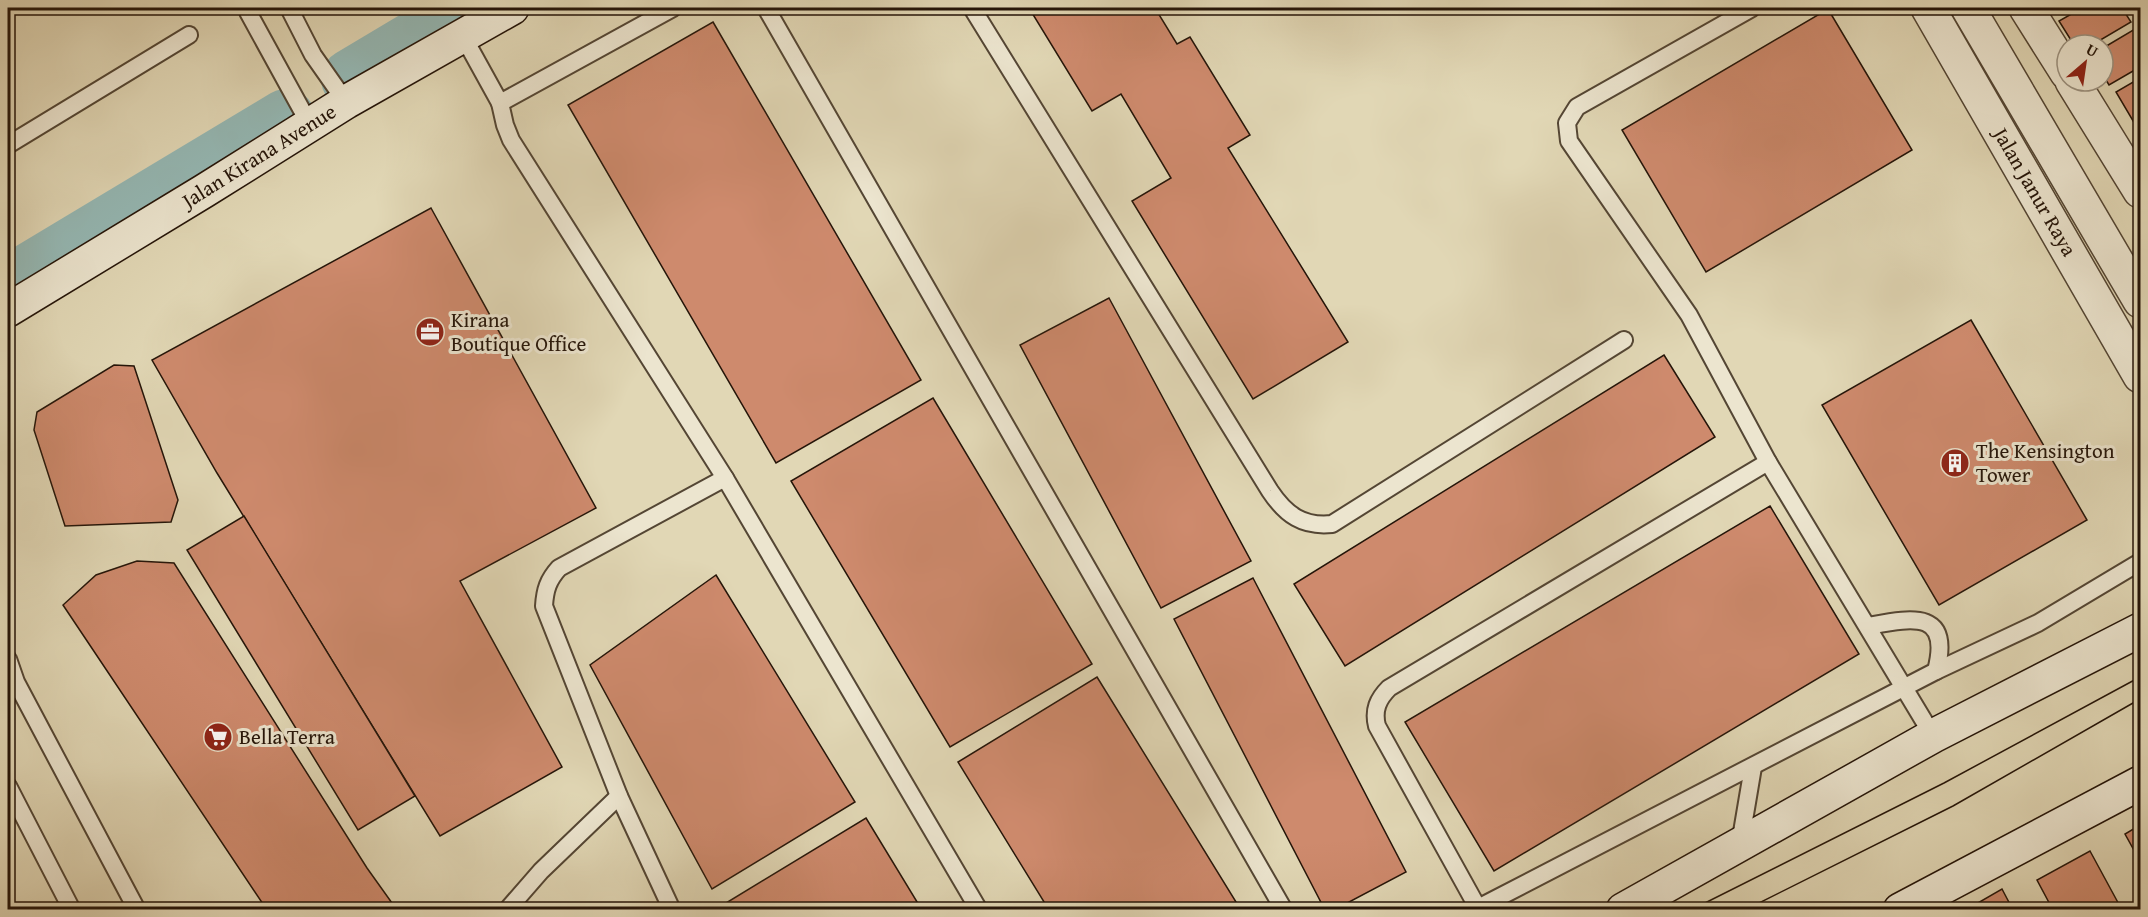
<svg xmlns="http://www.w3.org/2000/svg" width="2148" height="917" font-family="'Gentium Book Plus',serif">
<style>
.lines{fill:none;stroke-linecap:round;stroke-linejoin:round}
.river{stroke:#95b8b4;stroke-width:60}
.building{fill:#ce8a6d;stroke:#251509;stroke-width:1.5}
.lane-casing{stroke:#544634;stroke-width:20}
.street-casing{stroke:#544634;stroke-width:36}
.secondary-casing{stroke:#251509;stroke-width:36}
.lane{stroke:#ece5cf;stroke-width:16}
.street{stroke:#ece5cf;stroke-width:33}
.secondary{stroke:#ece5cf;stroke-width:33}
.tram{stroke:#251509;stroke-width:1.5}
.labels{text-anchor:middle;stroke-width:6;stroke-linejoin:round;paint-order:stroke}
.street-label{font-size:21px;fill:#251509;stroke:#ece5cf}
.poi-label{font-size:21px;fill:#251509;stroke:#ece5cf;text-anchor:start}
</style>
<rect width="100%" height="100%" fill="#e1d7b5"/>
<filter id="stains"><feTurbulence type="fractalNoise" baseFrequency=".00333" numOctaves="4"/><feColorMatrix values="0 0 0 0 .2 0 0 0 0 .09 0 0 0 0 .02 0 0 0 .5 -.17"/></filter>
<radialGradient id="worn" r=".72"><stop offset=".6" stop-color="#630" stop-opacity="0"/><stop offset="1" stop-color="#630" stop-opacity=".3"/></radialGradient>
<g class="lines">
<g class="river">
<path d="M351,79L470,8"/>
<path d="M8,286L286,119"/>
</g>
</g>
<g class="building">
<path d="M1029,8H1155L1177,44L1190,37L1250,135L1228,148L1348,342L1253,399L1132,201L1171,178L1121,94L1092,111Z"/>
<path d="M2082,8H2122L2131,22L2092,45H2074L2059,21Z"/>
<path d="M1828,9L1912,150L1706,272L1622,130Z"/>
<path d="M713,22L921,380L776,463L568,105Z"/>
<path d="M2140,26V67L2109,85L2103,75V48Z"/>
<path d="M2140,78V131H2139L2116,92Z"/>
<path d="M431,208L596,508L460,581L562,767L440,836L217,473L152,360Z"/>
<path d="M1109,298L1251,561L1161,608L1020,345Z"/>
<path d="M1971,320L2087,520L1939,605L1822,405Z"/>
<path d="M1664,355L1715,437L1345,666L1294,584Z"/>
<path d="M114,365L134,366L178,500L171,522L65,526L34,430L37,412Z"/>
<path d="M933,398L1092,664L950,747L791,481Z"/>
<path d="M1770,506L1859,654L1494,871L1405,722Z"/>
<path d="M244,516L415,796L358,830L187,550Z"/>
<path d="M137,561L174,563L367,868L397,910H267L63,605L96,575Z"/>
<path d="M716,575L855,802L712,889L590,665Z"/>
<path d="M1253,578L1406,872L1334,910H1325L1174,619Z"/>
<path d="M1097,677L1241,910H1049L958,762Z"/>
<path d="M866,818L922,910H731L726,903Z"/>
<path d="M2140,825V861L2125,834Z"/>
<path d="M2090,851L2122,910H2053L2037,880Z"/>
<path d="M2002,889L2013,910H1970L1969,908Z"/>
</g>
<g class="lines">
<g class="lane-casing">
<g id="lane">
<path d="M248,8V12L310,125"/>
<path d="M289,8L313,55L346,102"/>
<path d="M673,8L500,103L505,125L511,140L725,478L979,910"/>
<path d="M766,8L1284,910"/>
<path d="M972,8L1270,491C1286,515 1303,527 1332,524L1624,340"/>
<path d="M1752,8L1577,107L1567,123L1569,141L1689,315L1768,462L1933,736"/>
<path d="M463,36L500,103"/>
<path d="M8,145L189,35"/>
<path d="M8,659L16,682L137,910"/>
<path d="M1936,671L2038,623L2140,562"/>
<path d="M8,786L72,910"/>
<path d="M1740,844L1753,767"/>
<path d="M1478,908L1936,671C1952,609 1912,618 1868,626"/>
<path d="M507,910L541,871L619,796"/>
<path d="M672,910L619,796L544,606C545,590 548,580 559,568L725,478"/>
<path d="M1479,910L1377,726C1373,710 1378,699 1389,688L1768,462"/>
</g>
</g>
<g class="street-casing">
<g id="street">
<path d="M1928,8L2140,376"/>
<path d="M1968,8L2140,301"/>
<path d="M2026,8L2067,73"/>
<path d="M2072,81L2140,191"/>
</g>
</g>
<g class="secondary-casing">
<g id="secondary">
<path d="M8,310L204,191L346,102L512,8"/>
<path d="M1623,910L1933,736L2140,630"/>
<path d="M1900,910L2140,783"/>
</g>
</g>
<use href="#lane" class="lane"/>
<use href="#street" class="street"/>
<use href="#secondary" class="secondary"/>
<g class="tram">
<path d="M1691,910L1944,783L2140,677"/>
<path d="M1745,910L1953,806L2140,699"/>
</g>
</g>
<defs>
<g id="office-disc" transform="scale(1.5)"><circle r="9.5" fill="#8f2418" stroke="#ece5cf"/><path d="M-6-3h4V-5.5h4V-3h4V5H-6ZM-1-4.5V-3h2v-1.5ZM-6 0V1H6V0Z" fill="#fff"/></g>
<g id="building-disc" transform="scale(1.5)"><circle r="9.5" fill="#8f2418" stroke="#ece5cf"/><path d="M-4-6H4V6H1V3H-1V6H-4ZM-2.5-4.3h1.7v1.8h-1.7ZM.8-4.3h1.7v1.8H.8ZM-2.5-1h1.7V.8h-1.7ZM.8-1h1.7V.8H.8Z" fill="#fff"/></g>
<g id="supermarket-disc" transform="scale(1.5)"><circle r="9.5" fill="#8f2418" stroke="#ece5cf"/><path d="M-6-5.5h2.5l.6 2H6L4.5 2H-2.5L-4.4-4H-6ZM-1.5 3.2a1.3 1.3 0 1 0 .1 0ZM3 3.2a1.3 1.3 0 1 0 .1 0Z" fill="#fff"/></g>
</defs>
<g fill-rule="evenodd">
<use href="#office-disc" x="430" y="332"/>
<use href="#building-disc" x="1955" y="463"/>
<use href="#supermarket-disc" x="218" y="737"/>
</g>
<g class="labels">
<g class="street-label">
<text transform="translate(259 156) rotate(-32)" y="7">Jalan Kirana Avenue</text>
<text transform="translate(2035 192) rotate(60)" y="7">Jalan Janur Raya</text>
</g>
<g class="poi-label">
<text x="451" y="327">Kirana<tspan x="451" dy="24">Boutique Office</tspan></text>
<text x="1976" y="458">The Kensington<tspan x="1976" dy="24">Tower</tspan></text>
<text x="239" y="744">Bella Terra</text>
</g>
</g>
<rect width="2148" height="917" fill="none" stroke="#e1d7b5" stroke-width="30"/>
<rect x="9" y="9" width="2130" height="899" fill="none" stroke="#251509" stroke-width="3"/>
<rect x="15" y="15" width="2118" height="887" fill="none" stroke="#251509" stroke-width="1.5"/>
<g transform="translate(2085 63) rotate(29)"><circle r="28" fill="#ece5cf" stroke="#9c9280" stroke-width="1.5"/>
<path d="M0-4.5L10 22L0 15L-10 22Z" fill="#8f2418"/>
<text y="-9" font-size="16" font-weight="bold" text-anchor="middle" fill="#251509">U</text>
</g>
<rect width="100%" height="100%" filter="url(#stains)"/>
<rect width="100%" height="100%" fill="url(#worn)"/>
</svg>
